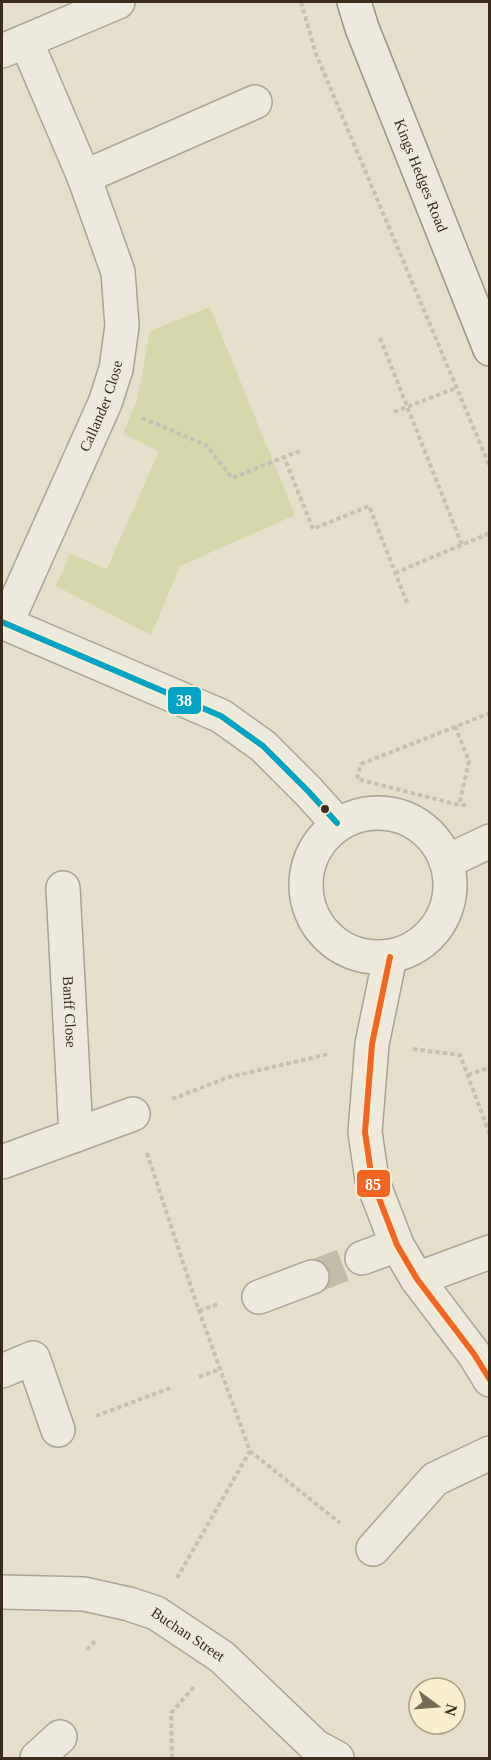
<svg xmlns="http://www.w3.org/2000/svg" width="491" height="1760" font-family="'Times New Roman',serif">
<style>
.green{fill:#d6d7ac}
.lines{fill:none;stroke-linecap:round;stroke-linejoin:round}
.street-tunnel{stroke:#c4bba8;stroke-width:33;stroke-dasharray:33 16;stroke-linecap:butt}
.street-casing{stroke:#aba394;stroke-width:36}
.secondary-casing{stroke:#9b9384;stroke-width:36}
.path{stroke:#c6c0b4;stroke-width:4;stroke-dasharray:4.5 3;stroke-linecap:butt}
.street{stroke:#eee9dd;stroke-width:33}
.secondary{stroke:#eee9dd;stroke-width:33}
.bus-1-casing{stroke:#f9eecf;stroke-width:10}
.bus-2-casing{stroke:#f9eecf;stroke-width:10}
.bus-1{stroke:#03a3c5;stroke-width:6}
.bus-2{stroke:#f26522;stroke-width:6}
.bus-dot{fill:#3a2b1b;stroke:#f9eecf;stroke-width:2}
.labels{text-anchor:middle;stroke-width:5;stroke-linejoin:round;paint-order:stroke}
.street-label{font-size:15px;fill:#3a2b1b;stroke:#f9eecf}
.line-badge{stroke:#f9eecf;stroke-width:2}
.badge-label{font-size:16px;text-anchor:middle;font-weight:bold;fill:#fff}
</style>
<rect width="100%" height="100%" fill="#e6dfcb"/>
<path class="green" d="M210,307L295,515L180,566L151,635L56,586L70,554L107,569L159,451L123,434L137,400L150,331Z"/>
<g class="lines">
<path class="street-tunnel" d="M312,1277L362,1258"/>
<g class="street-casing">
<g id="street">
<path d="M2,51L118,2"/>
<path d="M84,177L255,102"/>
<path d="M2,622L221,716L263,746L308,791L337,823"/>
<path id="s1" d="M6,624L105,403L116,369L122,326L118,272L84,177L26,41"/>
<circle cx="378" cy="885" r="72"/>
<path d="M446,862L490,841"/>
<path id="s2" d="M63,888L76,1135"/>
<path d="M390,957L372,1044L365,1132L372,1180L397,1245L417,1279L474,1354L490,1380"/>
<path d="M2,1162L133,1114"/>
<path d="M362,1258L397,1245"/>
<path d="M417,1279L490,1252"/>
<path d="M259,1297L312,1277"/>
<path d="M2,1371L33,1358L58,1430"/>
<path d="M373,1549L435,1479L490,1453"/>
<path id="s3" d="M2,1592L84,1594L129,1604L156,1613L222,1657L315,1746L337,1758"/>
<path d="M37,1758L60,1737"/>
</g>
</g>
<g class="secondary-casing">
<g id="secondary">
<path id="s4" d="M354,2L362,28L490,349"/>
</g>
</g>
<g class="path">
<path d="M301,2L316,54L490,467"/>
<path d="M380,338L462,545"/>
<path d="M394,412L456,388"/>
<path d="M142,418L206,445L232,478L284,457"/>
<path d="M300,451L284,457L313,529L369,506L408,605"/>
<path d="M395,573L490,533"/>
<path d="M455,726L469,761L459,805"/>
<path d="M466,805H459L357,779L361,764L490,713"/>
<path d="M413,1049L460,1055L490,1135"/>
<path d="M468,1075L490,1067"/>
<path d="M172,1099L229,1077L329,1054"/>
<path d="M147,1153L199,1311L250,1451L340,1523"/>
<path d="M199,1311L218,1304"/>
<path d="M199,1377L220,1369"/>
<path d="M96,1416L170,1388"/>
<path d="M177,1578L250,1451"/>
<path d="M87,1650L96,1640"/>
<path d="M172,1758L171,1713L194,1687"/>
</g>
<use href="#street" class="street"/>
<use href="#secondary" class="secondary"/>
<g class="bus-1-casing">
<path id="bus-1" d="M2,622L221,716L263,746L308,791L337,823"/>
</g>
<g class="bus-2-casing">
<path id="bus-2" d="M390,957L372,1044L365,1132L372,1180L397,1245L417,1279L474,1354L490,1380"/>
</g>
<use href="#bus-1" class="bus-1"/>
<use href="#bus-2" class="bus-2"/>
</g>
<circle class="bus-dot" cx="325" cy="809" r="5"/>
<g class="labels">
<g class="street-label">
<text dy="5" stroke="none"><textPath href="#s4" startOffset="186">Kings Hedges Road</textPath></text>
<text dy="5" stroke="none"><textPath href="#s1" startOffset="238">Callander Close</textPath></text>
<text dy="5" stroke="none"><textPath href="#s2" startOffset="124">Banff Close</textPath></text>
<text dy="5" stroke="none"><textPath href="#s3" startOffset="195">Buchan Street</textPath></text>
</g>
</g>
<g class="line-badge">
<rect x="167" y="686" width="35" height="29" rx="6" fill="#03a3c5"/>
<rect x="356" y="1169" width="35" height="29" rx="6" fill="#f26522"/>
</g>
<g class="badge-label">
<text x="184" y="706">38</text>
<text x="373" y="1190">85</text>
</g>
<rect width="491" height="1760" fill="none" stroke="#3a2b1b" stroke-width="6"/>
<g transform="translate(437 1706) rotate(106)"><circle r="28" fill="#f9eecf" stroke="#ada087" stroke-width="1.5"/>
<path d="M0-4.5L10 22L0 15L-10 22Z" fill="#766a59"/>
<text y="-9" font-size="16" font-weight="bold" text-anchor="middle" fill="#3a2b1b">N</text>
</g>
</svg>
